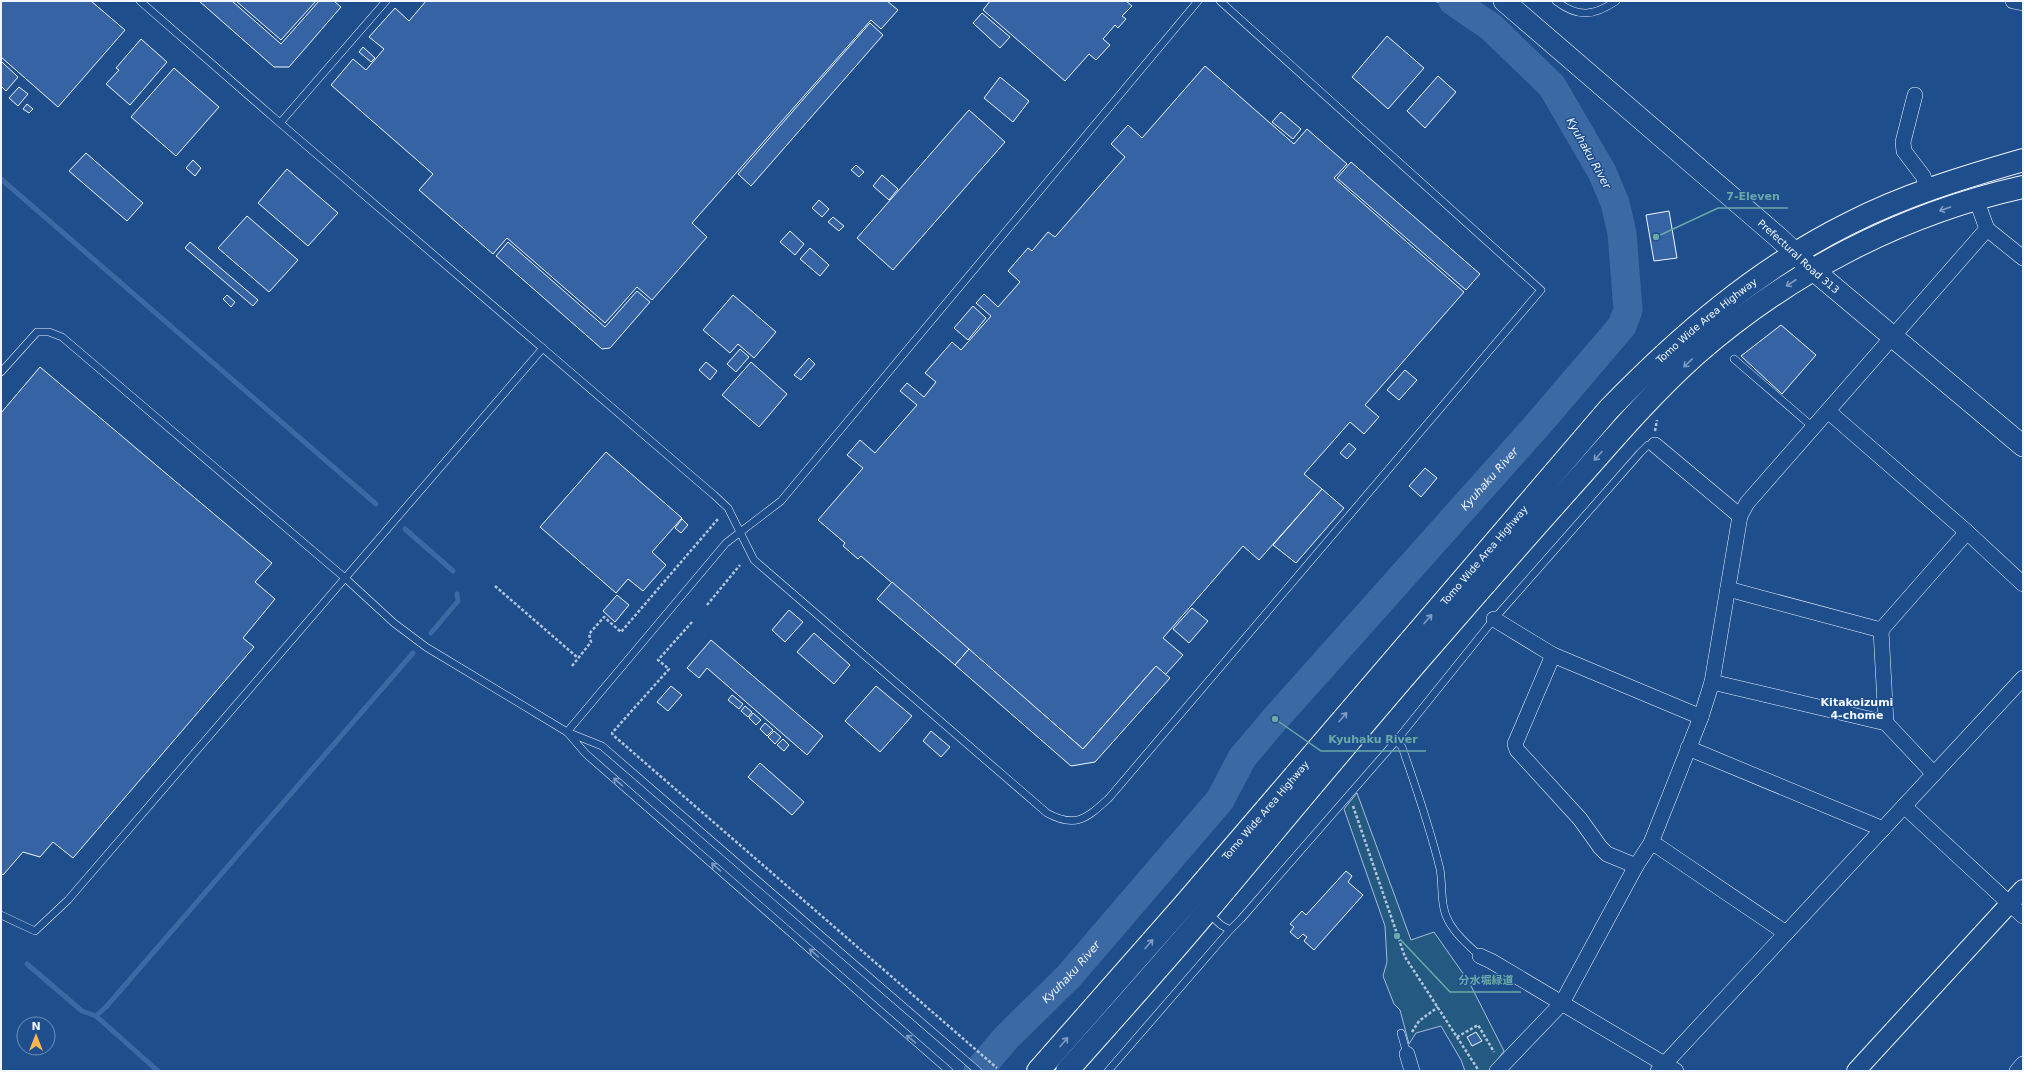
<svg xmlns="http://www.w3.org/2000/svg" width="2024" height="1072" font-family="'DejaVu Sans','Noto Sans JP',sans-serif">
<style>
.green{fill:#245a82;stroke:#a8bbd7}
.water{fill:#3b69a3;stroke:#a8bbd7}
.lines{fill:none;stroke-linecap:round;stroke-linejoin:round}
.stream{stroke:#3b69a3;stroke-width:5}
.river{stroke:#3b69a3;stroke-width:29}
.building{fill:#3563a3;stroke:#f2f6ff}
.service-casing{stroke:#f2f6ff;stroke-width:8}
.minor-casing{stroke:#f2f6ff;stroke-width:16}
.tertiary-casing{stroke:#f2f6ff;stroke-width:20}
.secondary-casing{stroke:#f2f6ff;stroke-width:22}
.trunk-casing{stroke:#f2f6ff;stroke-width:24}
.path{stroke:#b3c4dc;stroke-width:2.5;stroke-dasharray:3 2;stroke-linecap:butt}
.service{stroke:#1f4e8c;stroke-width:7}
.minor{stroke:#1f4e8c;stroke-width:15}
.tertiary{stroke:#1f4e8c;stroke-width:18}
.secondary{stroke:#1f4e8c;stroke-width:21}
.trunk{stroke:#1f4e8c;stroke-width:22}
.oneway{stroke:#7e9ac0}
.labels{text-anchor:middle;stroke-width:3;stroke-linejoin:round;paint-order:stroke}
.street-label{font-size:10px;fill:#f2f6ff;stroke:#1f4e8c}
.water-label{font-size:11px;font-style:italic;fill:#f2f6ff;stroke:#1f4e8c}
.neighbourhood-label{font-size:11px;font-weight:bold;fill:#f2f6ff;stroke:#1f4e8c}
.leader{fill:none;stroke:#6aa9a8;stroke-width:1.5}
.callout-dot{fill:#6aa9a8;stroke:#1f4e8c;stroke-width:1.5}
.callout-label{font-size:11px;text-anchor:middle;font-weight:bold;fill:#6aa9a8;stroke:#1f4e8c;stroke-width:3;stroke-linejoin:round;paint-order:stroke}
</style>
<rect width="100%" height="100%" fill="#1f4e8c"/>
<path class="green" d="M1357,793L1411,940L1434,932L1469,982L1504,1051L1489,1071H1465L1461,1060L1441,1026L1416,1033L1409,1044L1400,1010L1394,1004L1383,976L1387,962L1385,926L1344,809Z"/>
<path class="water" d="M1434,1H1463L1465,9L1437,2Z"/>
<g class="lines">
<g class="stream">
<path d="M1,179L376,504"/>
<path d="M405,529L453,571"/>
<path d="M431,633L458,601L457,594"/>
<path d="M27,964L82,1011L96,1016L158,1071"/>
<path d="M96,1016L106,1007L413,653"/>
</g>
<path class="river" id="s1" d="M978,1071L1006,1038L1069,976L1220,800L1242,758L1275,719L1540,422L1622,326L1628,310L1622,233L1615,203L1602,172L1552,86L1491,27L1453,1"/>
</g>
<g class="building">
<path d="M1,1H91L125,30L58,107L1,57Z"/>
<path d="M199,1H232L281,44L319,1H334L341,7L289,67H274Z"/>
<path d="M236,1H316L281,40Z"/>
<path d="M426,1H887L898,10L881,29L871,20L692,223L707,237L652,300L637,287L605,323L507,238L493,254L419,190L433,174L331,85L353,59L366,70L384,49L369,37L395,8L409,21Z"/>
<path d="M990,1H1126L1132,6L1122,16L1126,19L1118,28L1115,25L1103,39L1110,45L1096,60L1089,54L1065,81L983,10Z"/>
<path d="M982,13L1010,37L1000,48L973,23Z"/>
<path d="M870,23L883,35L751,186L738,174Z"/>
<path d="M1387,36L1424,68L1388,109L1352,77Z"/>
<path d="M141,39L167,62L130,105L106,84L119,70L116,68Z"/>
<path d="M363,47L375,58L371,62L359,52Z"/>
<path d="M1,61L18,77L6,91L1,86Z"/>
<path d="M1205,66L1294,144L1307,129L1347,164L1334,178L1464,292L1365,405L1379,417L1364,434L1350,422L1304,474L1322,489L1259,560L1243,546L1163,638L1183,655L1165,675L1156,666L1083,749L861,556L858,559L843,546L845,543L818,520L863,468L847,455L860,440L875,453L917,405L900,391L907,383L924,397L936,382L925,373L952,342L961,350L991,316L976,303L984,294L998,307L1020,282L1008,271L1028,248L1032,251L1048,232L1055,237L1125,157L1111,144L1128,125L1142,138Z"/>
<path d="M174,68L219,107L176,156L131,117Z"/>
<path d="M1438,76L1456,92L1425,128L1407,111Z"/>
<path d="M1000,77L1029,101L1013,122L984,98Z"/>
<path d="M19,87L28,94L18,106L9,98Z"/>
<path d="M27,104L33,109L29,113L23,109Z"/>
<path d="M969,110L1005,142L893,270L857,238Z"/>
<path d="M1281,112L1301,129L1293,139L1272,122Z"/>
<path d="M86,153L143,203L127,221L69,171Z"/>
<path d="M193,160L201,168L195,176L186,168Z"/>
<path d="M1351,162L1480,274L1466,290L1337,178Z"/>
<path d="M856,165L864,172L859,177L851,170Z"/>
<path d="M287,169L338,213L308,246L258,203Z"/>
<path d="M882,175L898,189L889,200L873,186Z"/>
<path d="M819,200L829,209L822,217L812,208Z"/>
<path d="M1669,211L1677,258L1654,261L1646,215Z"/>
<path d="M247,216L298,260L269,292L218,248Z"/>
<path d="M833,217L844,226L839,231L828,222Z"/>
<path d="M790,231L804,244L795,255L780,242Z"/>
<path d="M190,242L258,300L253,306L185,248Z"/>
<path d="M508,242L605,327L637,291L650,302L610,348L602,349L496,256Z"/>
<path d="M810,248L829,265L820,276L800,259Z"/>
<path d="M227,295L235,302L231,307L223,299Z"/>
<path d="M733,295L776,332L754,358L738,344L730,353L703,330Z"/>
<path d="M973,306L986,318L968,340L954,328Z"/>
<path d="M1781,325L1816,355L1782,394L1741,356Z"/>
<path d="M740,349L749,357L736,372L727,364Z"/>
<path d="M809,358L815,364L801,380L794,375Z"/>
<path d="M706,362L717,371L710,380L699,370Z"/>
<path d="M751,362L787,394L759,427L722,395Z"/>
<path d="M40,367L272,563L255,582L275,599L243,638L254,647L73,858L53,842L40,857L23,852L3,875L1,873V413Z"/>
<path d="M1405,370L1417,380L1399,400L1387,390Z"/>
<path d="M1349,443L1356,449L1347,459L1340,453Z"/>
<path d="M606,452L682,518L652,552L666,565L643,591L628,579L616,593L540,527Z"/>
<path d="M1425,468L1437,478L1421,497L1409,486Z"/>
<path d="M1322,489L1344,508L1296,563L1273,545Z"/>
<path d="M682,519L688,525L681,533L675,528Z"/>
<path d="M892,582L969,649L955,665L877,599Z"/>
<path d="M617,595L629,605L615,622L603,611Z"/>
<path d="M1192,608L1208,621L1189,643L1173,629Z"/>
<path d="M789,610L803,622L785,642L772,630Z"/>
<path d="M814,633L850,665L834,684L797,652Z"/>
<path d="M711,640L823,736L807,755L707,668L699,678L687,668Z"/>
<path d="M969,649L1083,749L1156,666L1170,678L1095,762L1071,766L955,665Z"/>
<path d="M671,686L682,695L668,711L657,702Z"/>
<path d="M876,686L912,716L880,752L845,721Z"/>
<path d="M732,695L743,704L739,709L728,700Z"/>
<path d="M745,706L752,712L748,717L741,711Z"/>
<path d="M753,713L761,720L756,725L749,718Z"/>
<path d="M765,723L773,730L767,736L760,729Z"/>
<path d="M774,731L781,737L775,744L768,737Z"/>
<path d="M931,731L950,747L941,757L923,741Z"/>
<path d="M783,739L789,745L784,751L777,745Z"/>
<path d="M760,763L804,802L792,815L748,777Z"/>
<path d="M1346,871L1352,876L1348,882L1363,895L1314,950L1304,941L1307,937L1303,934L1298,939L1290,932L1294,927L1290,924L1302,911L1306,915Z"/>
<path d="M1476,1032L1482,1041L1472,1046L1467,1037Z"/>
</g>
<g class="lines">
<g class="service-casing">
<g id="service">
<path d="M140,1L280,123L714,495L728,508L754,560L1047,813C1076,829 1087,818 1109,798L1541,290L1220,1"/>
<path d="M1556,1C1578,18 1594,16 1616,1"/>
<path d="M280,123L386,1"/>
<path d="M1734,359L1814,428"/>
<path d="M1,372L37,332H49L62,337L345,578L394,623L426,647L567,732L726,543L781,501L1198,1"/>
<path d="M1396,741L1402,747C1416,787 1430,828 1440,869C1443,886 1440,905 1448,920C1455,934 1469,946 1480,956"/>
<path d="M1208,913L1221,925L1230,930L1241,919L1396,741L1494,619L1640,453L1648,445H1655"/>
<path d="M1,915L35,931L68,900L543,348"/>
<path d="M1401,1033L1407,1054"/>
<path d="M949,1071L586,754L567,732L602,746L978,1071"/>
<path d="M1108,1071L1230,930"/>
</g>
</g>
<g class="minor-casing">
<g id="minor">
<path d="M2013,1L2023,3"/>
<path d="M1915,95L1903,142L1904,151L1923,176L1928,189"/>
<path d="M1976,199L1987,229L2023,258"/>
<path d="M1829,412L1967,532L2023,584"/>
<path d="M1655,445L1740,516"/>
<path d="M1728,589L1881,630L1967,532"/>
<path d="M1494,619L1553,655L1701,717"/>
<path d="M1881,630L1886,723L1934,774"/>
<path d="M1553,655L1515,744L1517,750L1580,819L1600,847L1607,854L1636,866"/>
<path d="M1712,682L1886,723"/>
<path d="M1688,748L1883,829"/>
<path d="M1904,806L2023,916"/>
<path d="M1651,843L1659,847L1786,933"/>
<path d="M1480,956L1491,961L1676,1071"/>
<path d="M1407,1054L1412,1071"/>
<path d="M1497,1071L1562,1003L1636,866L1651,843L1701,717L1712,682L1740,516L1747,503L1987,229"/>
<path d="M1658,1071L2023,678"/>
<path d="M2017,1071L2023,1064"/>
</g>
</g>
<g class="tertiary-casing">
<path id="tertiary" d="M1856,1071L2023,889"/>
</g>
<g class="secondary-casing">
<g id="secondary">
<path id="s2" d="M1504,1L1779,238L1812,269L2023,446"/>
</g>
</g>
<g class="trunk-casing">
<g id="trunk">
<path id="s3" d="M1038,1071L1184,905L1609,409C1680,336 1757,269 1850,223C1905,195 1964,177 2023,160"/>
<path d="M1067,1071C1114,1018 1162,965 1208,910C1282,822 1355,733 1431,646C1482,587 1533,529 1585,471C1620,431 1655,391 1695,355C1789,273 1901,214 2023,187"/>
</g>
</g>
<g class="path">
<path d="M1655,431L1657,420"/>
<path d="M495,586L578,658"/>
<path d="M707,605L740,565"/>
<path d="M692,622L658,660L669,669L612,733L613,735L997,1068"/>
<path d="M572,666L591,642L589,634L604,617L621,632L718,519"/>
<path d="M1353,806L1405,957L1479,1071"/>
<path d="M1412,1032L1419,1021L1438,1007"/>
<path d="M1457,1037L1478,1025L1494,1052"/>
</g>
<use href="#service" class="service"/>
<use href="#minor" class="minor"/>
<use href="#tertiary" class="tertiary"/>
<use href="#secondary" class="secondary"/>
<use href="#trunk" class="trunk"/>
</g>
<defs><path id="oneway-shaft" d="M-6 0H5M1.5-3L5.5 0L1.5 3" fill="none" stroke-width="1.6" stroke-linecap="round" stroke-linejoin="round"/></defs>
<g class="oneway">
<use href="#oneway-shaft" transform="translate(1945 209) rotate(161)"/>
<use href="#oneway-shaft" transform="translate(1791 283) rotate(147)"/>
<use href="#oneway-shaft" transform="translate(1688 363) rotate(136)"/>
<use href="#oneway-shaft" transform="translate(1598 456) rotate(132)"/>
<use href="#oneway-shaft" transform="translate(1428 619) rotate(-49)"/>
<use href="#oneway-shaft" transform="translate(1343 717) rotate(-49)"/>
<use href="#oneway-shaft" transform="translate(618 782) rotate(-139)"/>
<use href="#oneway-shaft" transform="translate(716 867) rotate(-139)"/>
<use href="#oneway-shaft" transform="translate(1149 944) rotate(-49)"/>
<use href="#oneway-shaft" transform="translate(814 953) rotate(-138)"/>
<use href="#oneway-shaft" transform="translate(911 1039) rotate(-140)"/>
<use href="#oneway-shaft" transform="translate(1064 1042) rotate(-49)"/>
</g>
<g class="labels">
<g class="street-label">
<text dy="4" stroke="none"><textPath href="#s2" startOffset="390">Prefectural Road 313</textPath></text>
<text dy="4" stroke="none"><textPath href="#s3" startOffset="1006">Tomo Wide Area Highway</textPath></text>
<text dy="4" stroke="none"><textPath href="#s3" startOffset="682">Tomo Wide Area Highway</textPath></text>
<text dy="4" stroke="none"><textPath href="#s3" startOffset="346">Tomo Wide Area Highway</textPath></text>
</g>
<g class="water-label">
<text transform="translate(1589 153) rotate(61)" y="4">Kyuhaku River</text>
<text dy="4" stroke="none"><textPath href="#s1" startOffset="784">Kyuhaku River</textPath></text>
<text dy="4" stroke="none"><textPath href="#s1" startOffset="136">Kyuhaku River</textPath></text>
</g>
<g class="neighbourhood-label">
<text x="1857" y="706">Kitakoizumi<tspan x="1857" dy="13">4-chome</tspan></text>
</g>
</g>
<path class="leader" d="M1656 237L1718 208H1788M1275 719L1321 751H1426M1397 936L1450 992H1521"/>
<g class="callout-dot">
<circle cx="1656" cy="237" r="4"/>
<circle cx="1275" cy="719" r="4"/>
<circle cx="1397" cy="936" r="4"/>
</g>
<g class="callout-label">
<text x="1753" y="200">7-Eleven</text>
<text x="1373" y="743">Kyuhaku River</text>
<text x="1486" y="984">分水堀緑道</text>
</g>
<rect width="2024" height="1072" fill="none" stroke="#f2f6ff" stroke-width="4"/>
<g transform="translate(36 1036)"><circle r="19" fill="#1f4e8c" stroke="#7391ba"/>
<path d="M0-3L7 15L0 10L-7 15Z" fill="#ffb74d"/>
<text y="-6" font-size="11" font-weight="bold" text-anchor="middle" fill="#f2f6ff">N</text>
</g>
</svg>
